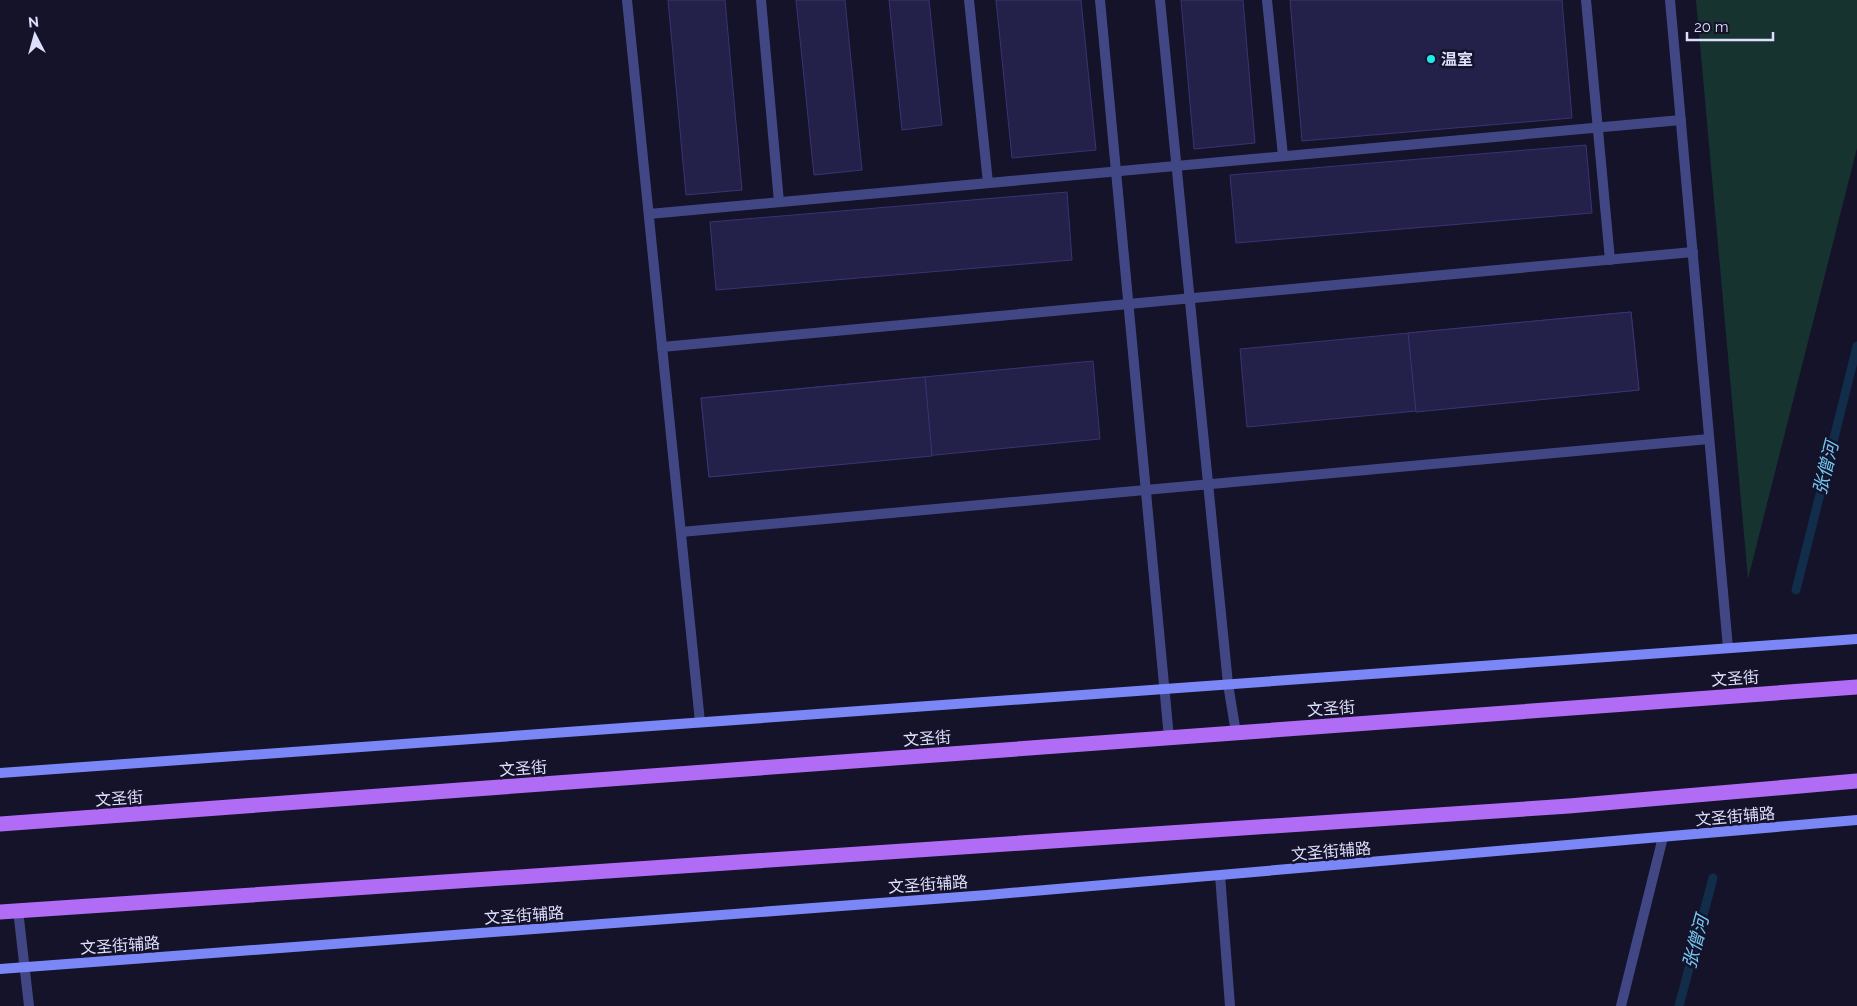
<svg xmlns="http://www.w3.org/2000/svg" width="1857" height="1006" font-family="Raleway,'Noto Sans SC',sans-serif">
<style>
.green{fill:#16332f}
.lines{fill:none;stroke-linecap:round;stroke-linejoin:round}
.stream{stroke:#112d4a;stroke-width:9}
.building{fill:#232049;stroke:#393473}
.lane{stroke:#414785;stroke-width:10}
.street{stroke:#414785;stroke-width:10}
.secondary{stroke:#7b87f6;stroke-width:10}
.primary{stroke:#b16cf5;stroke-width:15}
.poi-dot{fill:#17efea;stroke:#14132a;stroke-width:2}
.labels{text-anchor:middle;stroke-width:5;stroke-linejoin:round;paint-order:stroke}
.poi-label{font-size:16px;font-weight:bold;fill:#dedefd;stroke:#14132a;text-anchor:start}
.street-label{font-size:16px;fill:#dedefd;stroke:#14132a}
.water-label{font-size:18px;font-style:italic;fill:#73c9f5;stroke:#14132a}
</style>
<rect width="100%" height="100%" fill="#14132a"/>
<path class="green" d="M1696,0H1857V148L1748,579Z"/>
<g class="lines">
<g class="stream">
<path d="M1796,590L1857,346"/>
<path d="M1679,1006L1713,878"/>
</g>
</g>
<g class="building">
<path d="M668,0H725L742,190L686,195Z"/>
<path d="M796,0H845L862,170L814,175Z"/>
<path d="M889,0H929L942,125L902,130Z"/>
<path d="M996,0H1081L1096,150L1012,158Z"/>
<path d="M1181,0H1243L1255,143L1194,149Z"/>
<path d="M1290,0H1562L1572,118L1302,141Z"/>
<path d="M1586,145L1592,213L1236,243L1230,175Z"/>
<path d="M1067,192L1072,260L716,290L710,222Z"/>
<path d="M1631,312L1639,390L1247,427L1240,349Z"/>
<path d="M1631,312L1639,390L1416,412L1408,333Z"/>
<path d="M1093,361L1100,439L709,477L701,398Z"/>
<path d="M925,377L932,456L709,477L701,398Z"/>
</g>
<g class="lines">
<g class="lane">
<path d="M627,0L700,722"/>
<path d="M761,0L779,202"/>
<path d="M969,0L988,183"/>
<path d="M1100,0L1169,738"/>
<path d="M1160,0L1228,684L1236,733"/>
<path d="M1267,0L1283,156"/>
<path d="M1586,0L1610,260"/>
<path d="M1670,0L1728,648"/>
<path d="M649,214L1681,120"/>
<path d="M662,347L1693,252"/>
<path d="M681,532L1709,439"/>
</g>
<g class="street">
<path d="M1220,875L1230,1006"/>
<path d="M18,910L29,1006"/>
<path d="M1621,1006L1663,837"/>
</g>
<g class="secondary">
<path d="M0,773L1857,639"/>
<path d="M0,969L987,895L1857,820"/>
</g>
<g class="primary">
<path d="M0,824L1857,687"/>
<path d="M0,912L1569,806L1857,781"/>
</g>
</g>
<circle class="poi-dot" cx="1431" cy="59" r="5"/>
<g class="labels">
<g class="poi-label">
<text x="1441" y="65">温室</text>
</g>
<g class="street-label">
<text transform="translate(1735 678) rotate(-4)" y="6">文圣街</text>
<text transform="translate(1331 708) rotate(-4)" y="6">文圣街</text>
<text transform="translate(927 738) rotate(-4)" y="6">文圣街</text>
<text transform="translate(523 768) rotate(-4)" y="6">文圣街</text>
<text transform="translate(119 798) rotate(-4)" y="6">文圣街</text>
<text transform="translate(1735 816) rotate(-5)" y="6">文圣街辅路</text>
<text transform="translate(1331 851) rotate(-5)" y="6">文圣街辅路</text>
<text transform="translate(928 884) rotate(-4)" y="6">文圣街辅路</text>
<text transform="translate(524 915) rotate(-4)" y="6">文圣街辅路</text>
<text transform="translate(120 945) rotate(-4)" y="6">文圣街辅路</text>
</g>
<g class="water-label">
<text transform="translate(1826 468) rotate(-76)" y="6">张僧河</text>
<text transform="translate(1696 942) rotate(-75)" y="6">张僧河</text>
</g>
</g>
<g transform="translate(35 35) rotate(354)" stroke="#14132a" stroke-width="4" paint-order="stroke">
<path d="M0-4L9 19L0 12L-9 19Z" fill="#dedefd"/>
<text y="-8" font-size="14" font-weight="bold" text-anchor="middle" fill="#dedefd">N</text>
</g>
<path d="M1687 32v8h86v-8" fill="none" stroke="#dedefd" stroke-width="2.5"/>
<text x="1694" y="32" font-size="15" fill="#dedefd" stroke="#14132a" stroke-width="4" paint-order="stroke">20 m</text>
</svg>
